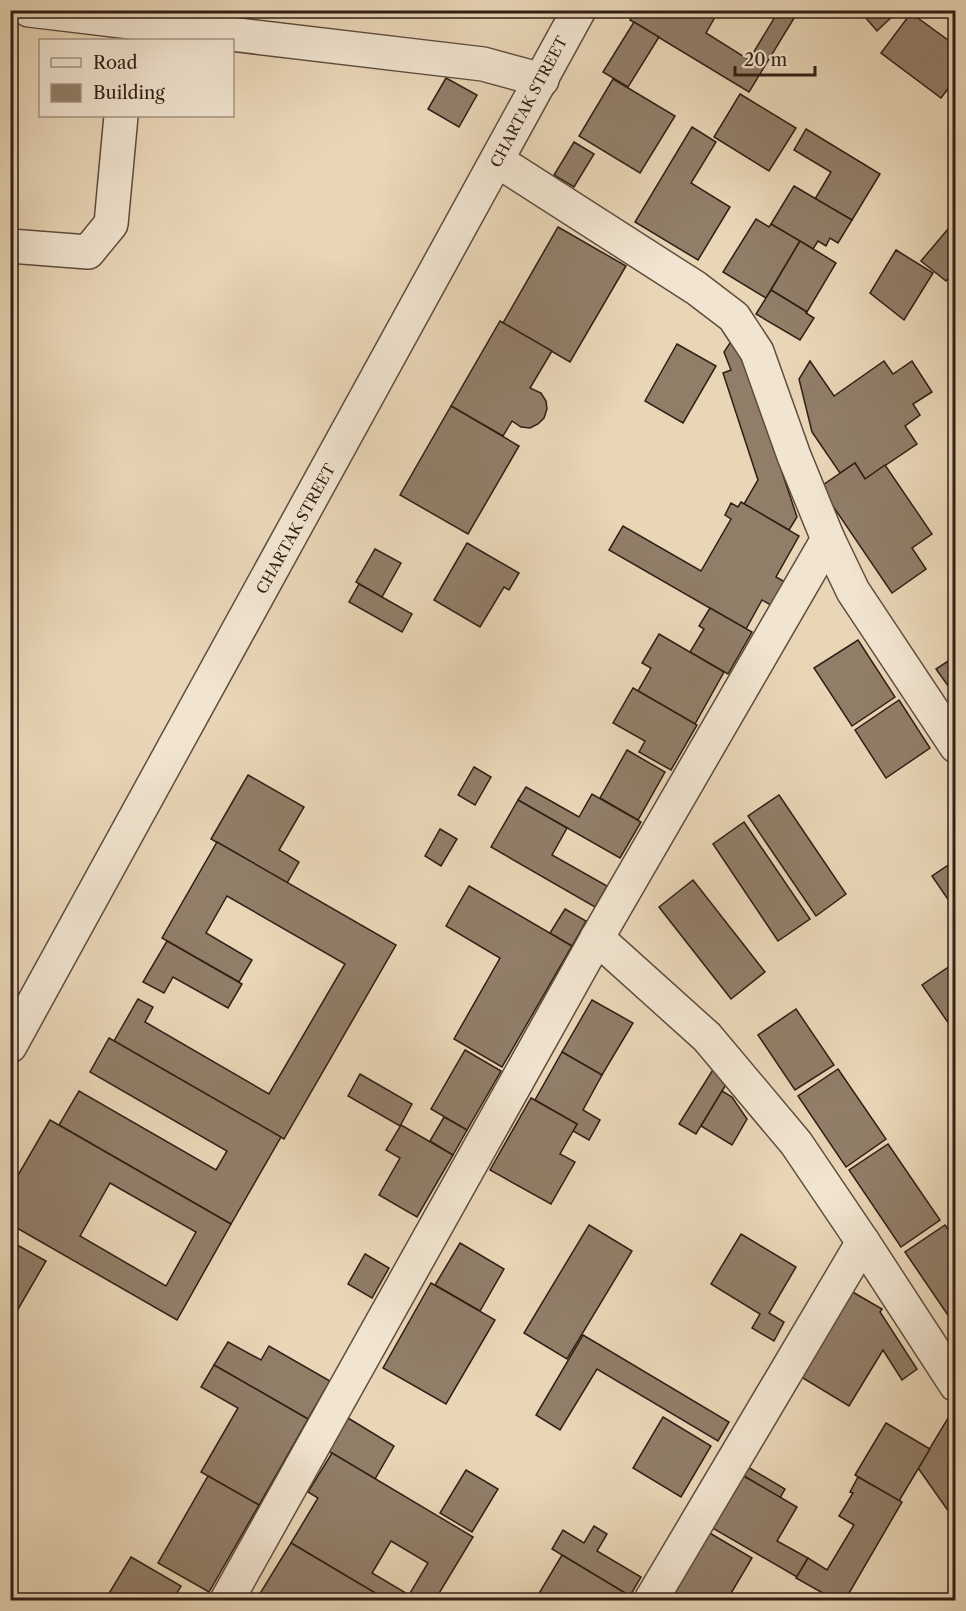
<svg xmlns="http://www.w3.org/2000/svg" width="966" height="1611" font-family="'Libre Caslon Text',serif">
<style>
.building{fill:#917e69;stroke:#311e15;stroke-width:1.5;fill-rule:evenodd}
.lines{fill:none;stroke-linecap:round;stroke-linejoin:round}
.minor-casing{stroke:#5f4c3e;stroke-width:36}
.minor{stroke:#f1e4d0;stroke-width:33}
.labels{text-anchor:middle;stroke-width:4.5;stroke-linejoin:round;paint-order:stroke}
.street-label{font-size:15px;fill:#311e15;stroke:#f1e4d0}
</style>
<rect width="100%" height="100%" fill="#e9d6b7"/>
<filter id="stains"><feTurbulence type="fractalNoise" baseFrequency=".00333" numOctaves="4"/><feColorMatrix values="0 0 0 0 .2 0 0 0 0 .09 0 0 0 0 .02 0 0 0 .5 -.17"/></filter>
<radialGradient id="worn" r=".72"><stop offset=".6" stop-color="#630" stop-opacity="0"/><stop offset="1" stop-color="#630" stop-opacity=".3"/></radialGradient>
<g class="building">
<path d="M636,10H719L706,33L749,60L779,10H799L749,92L630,20Z"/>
<path d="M859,10H899L877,31Z"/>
<path d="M911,13L956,46V78L941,98L881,53Z"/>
<path d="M634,22L659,37L628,87L603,72Z"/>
<path d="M446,78L477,95L459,127L428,109Z"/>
<path d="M613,79L675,116L640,173L579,136Z"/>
<path d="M740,94L796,128L769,171L714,137Z"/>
<path d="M692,127L716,142L691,183L730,207L698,260L635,222Z"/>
<path d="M806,129L880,174L852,220L815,199L831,172L794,150Z"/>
<path d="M574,142L594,154L574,187L554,175Z"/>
<path d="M794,186L852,220L838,243L830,238L826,246L818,241L813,249L771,224Z"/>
<path d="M756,219L769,227L771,224L800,241L766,298L723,272Z"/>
<path d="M956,220V236L948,229Z"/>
<path d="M558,227L626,266L570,362L503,323Z"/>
<path d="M948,229L956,236V269L946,281L921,261Z"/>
<path d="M800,241L836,263L807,312L771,290Z"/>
<path d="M896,250L933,273L904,320L870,293Z"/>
<path d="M771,290L807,312L806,313L814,318L800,340L756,314Z"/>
<path d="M500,321L552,351L530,388L541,393L546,401L547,409L544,418L538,424L530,428L521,427L512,421L503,436L451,406Z"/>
<path d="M736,334L797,517L789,530L744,504L758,480L723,373L731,370L724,352Z"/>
<path d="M677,344L716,366L683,423L645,401Z"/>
<path d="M810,361L834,396L884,361L893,374L912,361L932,392L913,404L920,415L905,426L917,444L865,479L855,463L840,473L812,432L799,379Z"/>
<path d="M451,406L519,446L468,534L400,495Z"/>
<path d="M855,463L865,479L885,465L932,534L912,548L926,569L892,593L820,487Z"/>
<path d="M741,502L799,536L776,577L787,583L774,607L762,600L746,629L609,550L623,526L701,571L731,519L725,515L731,503L738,507Z"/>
<path d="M467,543L519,573L509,590L504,587L480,627L434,600Z"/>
<path d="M375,549L401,563L382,597L356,582Z"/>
<path d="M359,584L412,614L402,632L349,602Z"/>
<path d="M710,608L752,632L728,674L690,652L704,629L699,626Z"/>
<path d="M659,634L724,672L695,724L638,691L651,668L642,663Z"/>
<path d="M858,640L895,697L852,726L814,668Z"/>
<path d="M956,656V697L936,669Z"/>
<path d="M633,688L697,725L671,770L639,752L645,741L613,723Z"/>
<path d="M899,700L930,748L886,778L855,730Z"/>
<path d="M627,750L665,772L638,820L600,798Z"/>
<path d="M474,767L491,777L475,805L458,795Z"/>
<path d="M248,775L304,807L279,850L299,862L287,883L211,839Z"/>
<path d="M526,787L579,817L592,794L641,822L620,858L518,800Z"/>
<path d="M779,795L846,894L816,916L748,816Z"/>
<path d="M518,800L567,828L552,855L607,886L595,907L491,847Z"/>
<path d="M744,822L810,919L778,941L713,844Z"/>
<path d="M440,829L457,839L441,866L425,856Z"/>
<path d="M217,842L396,945L284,1139L114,1041L138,999L153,1007L145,1022L269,1094L345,964L227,896L206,933L252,960L239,982L162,938Z"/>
<path d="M956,860V911L932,876Z"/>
<path d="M693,880L765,972L731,999L659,907Z"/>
<path d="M469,886L572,946L502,1067L454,1039L500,958L446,926Z"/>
<path d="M565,909L586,921L572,946L550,933Z"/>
<path d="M167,941L242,984L228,1008L173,977L164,993L143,982Z"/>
<path d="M956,962V1034L922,985Z"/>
<path d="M592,1000L633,1023L602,1075L562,1052Z"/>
<path d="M796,1009L834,1065L795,1090L758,1035Z"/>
<path d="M109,1038L281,1137L231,1224L59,1125L79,1091L216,1170L227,1151L90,1072Z"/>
<path d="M465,1050L501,1071L467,1130L431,1109Z"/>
<path d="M562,1052L602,1075L583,1110L600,1120L589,1140L573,1131L577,1124L535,1100Z"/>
<path d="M714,1068L730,1078L696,1134L679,1124Z"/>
<path d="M838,1069L886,1139L846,1167L798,1096Z"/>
<path d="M360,1074L412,1104L400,1126L348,1096Z"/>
<path d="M722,1091L732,1097L747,1119L732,1145L701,1126Z"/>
<path d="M531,1098L577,1124L560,1154L575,1162L551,1204L490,1170Z"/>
<path d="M444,1117L467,1130L453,1155L430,1141Z"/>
<path d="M50,1120L231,1224L177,1320L10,1224V1189ZM110,1183L196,1232L166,1286L80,1236Z"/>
<path d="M401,1125L453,1155L417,1217L379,1195L400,1158L386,1150Z"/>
<path d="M888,1144L940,1220L901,1247L849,1170Z"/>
<path d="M589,1225L632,1251L567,1359L524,1333Z"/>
<path d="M945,1225L956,1241V1327L905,1252Z"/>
<path d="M741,1234L796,1267L769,1313L784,1322L774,1341L752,1328L760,1314L711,1284Z"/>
<path d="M10,1241L46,1261L10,1323Z"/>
<path d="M460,1243L504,1269L480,1311L435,1285Z"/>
<path d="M365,1254L389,1268L372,1298L348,1284Z"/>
<path d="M431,1283L495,1320L446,1404L383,1368Z"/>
<path d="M844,1287L882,1309L880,1312L917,1369L902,1380L883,1350L849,1406L793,1372Z"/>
<path d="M583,1335L729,1422L718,1441L597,1369L560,1430L536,1415Z"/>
<path d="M228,1342L261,1360L269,1346L330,1381L308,1419L214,1365Z"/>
<path d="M214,1365L308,1419L259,1505L201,1472L238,1408L201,1387Z"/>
<path d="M663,1417L711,1446L681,1497L633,1468Z"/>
<path d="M348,1418L394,1446L375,1479L328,1451Z"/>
<path d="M948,1418L956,1429V1522L918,1468Z"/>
<path d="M886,1423L930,1449L899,1501L855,1475Z"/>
<path d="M332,1453L473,1537L435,1600H387L291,1543L318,1498L308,1492ZM391,1541L428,1563L409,1595L372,1573Z"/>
<path d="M746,1466L785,1489L780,1498L741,1474Z"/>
<path d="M466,1470L498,1489L472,1532L440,1513Z"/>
<path d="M735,1471L797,1507L777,1541L808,1558L797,1577L704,1523Z"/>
<path d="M208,1476L259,1505L209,1592L158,1563Z"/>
<path d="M858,1477L902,1502L845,1600H835L796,1578L808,1558L827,1570L854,1525L839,1516L853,1493L850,1492Z"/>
<path d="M594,1526L607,1534L597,1551L641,1577L630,1596L552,1549L563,1530L584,1543Z"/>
<path d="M708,1532L752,1558L727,1600H666Z"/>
<path d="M291,1543L387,1600H353L342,1594L338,1600H256Z"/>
<path d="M562,1555L630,1596L627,1600H535Z"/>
<path d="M131,1557L181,1586L173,1600H105Z"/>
</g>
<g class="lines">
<g class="minor-casing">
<g id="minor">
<path d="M29,10L483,64L542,80"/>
<path d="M498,161L696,288L734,317L757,352L794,456L828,539L853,591L956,746"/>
<path d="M10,246L88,252L111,224L121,116"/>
<path d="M597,938L707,1037L796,1143L863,1242L956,1385"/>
<path d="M10,1046L579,10"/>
<path d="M227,1600L597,938L828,539"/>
<path d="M651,1600L863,1242"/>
</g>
</g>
<use href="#minor" class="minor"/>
</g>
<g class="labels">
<g class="street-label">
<text transform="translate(529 102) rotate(-62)" y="5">CHARTAK STREET</text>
<text transform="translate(296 529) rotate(-61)" y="5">CHARTAK STREET</text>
</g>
</g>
<rect width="966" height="1611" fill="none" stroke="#e9d6b7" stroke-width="36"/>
<rect x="12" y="12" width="942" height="1587" fill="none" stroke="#311e15" stroke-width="3"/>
<rect x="18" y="18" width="930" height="1575" fill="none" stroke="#311e15" stroke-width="1.5"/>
<rect x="39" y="39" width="195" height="78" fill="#f1e4d0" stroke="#a49585" stroke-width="1.5"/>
<rect x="51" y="58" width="30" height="9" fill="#f1e4d0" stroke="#a49585" stroke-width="1.5"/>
<text x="93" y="69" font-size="18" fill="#311e15">Road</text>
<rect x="51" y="84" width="30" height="18" fill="#917e69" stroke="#a49585" stroke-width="1.5"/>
<text x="93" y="99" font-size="18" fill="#311e15">Building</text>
<path d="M735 66v9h80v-9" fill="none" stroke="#311e15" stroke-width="3"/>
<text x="744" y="66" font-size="18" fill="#311e15" stroke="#f1e4d0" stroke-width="4.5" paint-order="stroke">20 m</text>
<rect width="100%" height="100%" filter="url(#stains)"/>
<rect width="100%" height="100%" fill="url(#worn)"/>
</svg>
